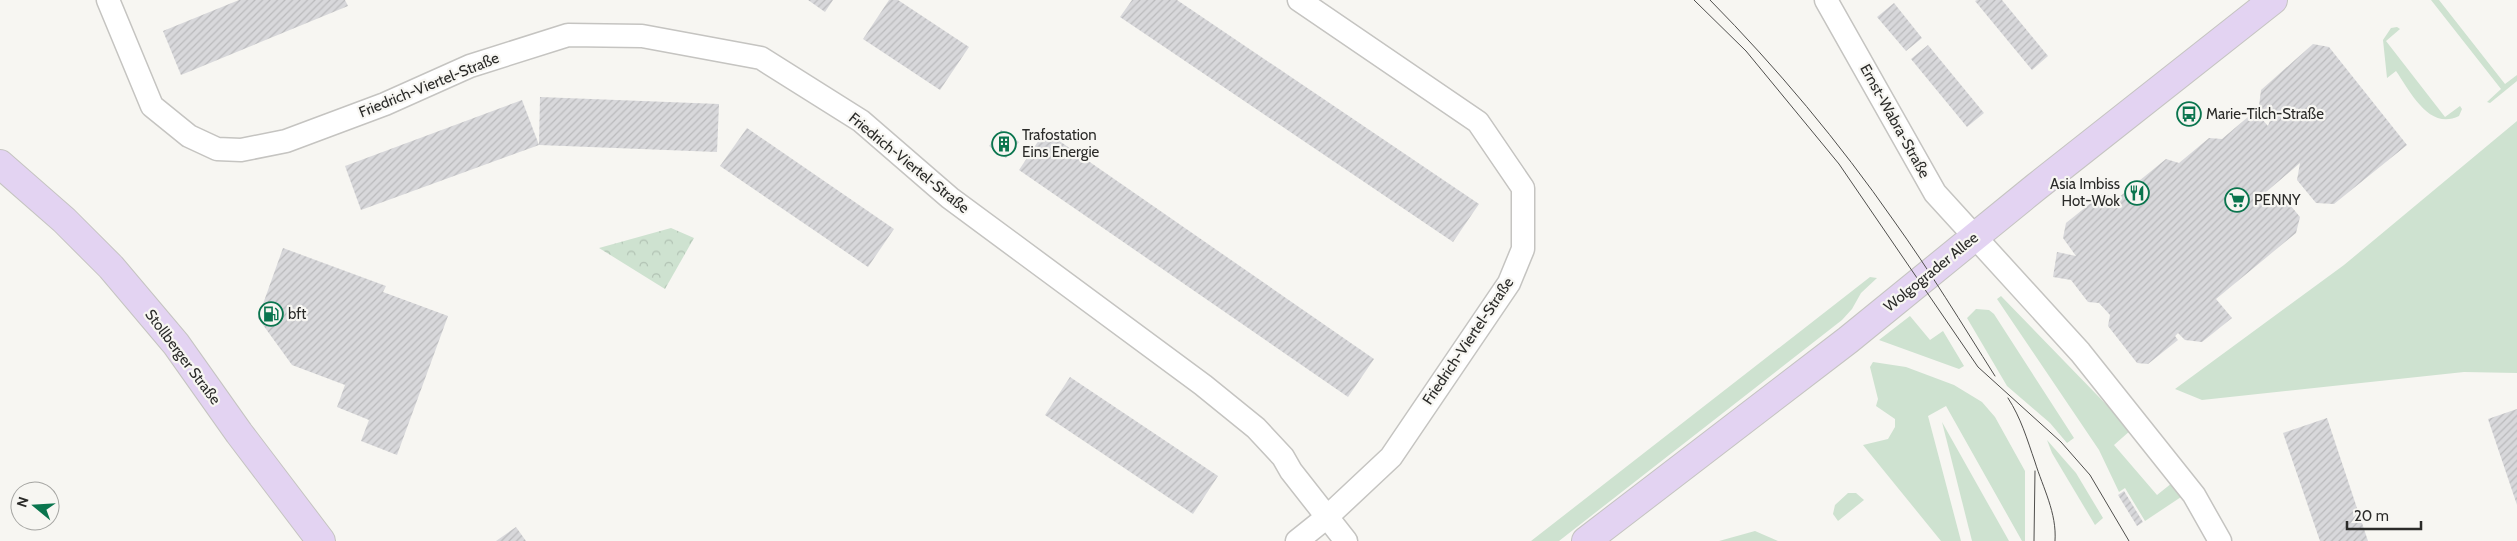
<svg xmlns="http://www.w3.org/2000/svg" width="2517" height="541" font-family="Cabin,sans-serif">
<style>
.green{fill:#cee2d0}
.park{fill:url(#park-crowns)}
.building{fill:url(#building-hatch)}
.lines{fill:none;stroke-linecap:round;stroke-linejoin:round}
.street-casing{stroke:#c5c4c1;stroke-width:25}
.secondary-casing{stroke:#c5c4c1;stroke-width:30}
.street{stroke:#fff;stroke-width:22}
.secondary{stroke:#e3d3f2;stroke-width:28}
.tram{stroke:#4f4e4c;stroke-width:1}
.labels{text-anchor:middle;stroke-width:4.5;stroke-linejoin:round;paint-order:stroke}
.street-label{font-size:15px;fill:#2b2b29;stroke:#f7f6f2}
.poi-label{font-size:15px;fill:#2b2b29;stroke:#f7f6f2;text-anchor:start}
</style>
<defs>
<pattern id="park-crowns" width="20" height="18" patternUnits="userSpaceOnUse" patternTransform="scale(1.25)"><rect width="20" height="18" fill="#cee2d0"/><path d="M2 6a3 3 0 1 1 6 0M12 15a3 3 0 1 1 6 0" fill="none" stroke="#b1c2b3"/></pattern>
<pattern id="building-hatch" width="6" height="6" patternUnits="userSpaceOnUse" patternTransform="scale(1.25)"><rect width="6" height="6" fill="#d8d8db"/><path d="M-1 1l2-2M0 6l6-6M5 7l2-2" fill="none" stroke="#bababc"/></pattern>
</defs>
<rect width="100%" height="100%" fill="#f7f6f2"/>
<g class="green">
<path d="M2431,0H2439L2505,84L2517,75V81L2490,103L2487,102L2501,89Z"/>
<path d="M2397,27L2400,29L2386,41L2445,117L2460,106L2462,109L2459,116C2429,131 2410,91 2396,71L2387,78L2383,40L2391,28Z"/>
<path d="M2517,121V373L2464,372L2202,400L2175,389L2344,265Z"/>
<path d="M1870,277L1877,278L1861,293L1852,309L1842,320L1559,541H1531Z"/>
<path d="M2001,296L2131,430L2114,445L2157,495L2172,483L2181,497L2145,521L2125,488L2119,492L2099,450L1997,299Z"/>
<path d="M1976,309L1989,310L1994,314L2074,438L2067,443L2050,423L2007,386L1967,318Z"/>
<path d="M1910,316L1930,340L1943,331L1964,366L1959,369L1879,340Z"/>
<path d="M1873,362L1906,367L1954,385L1982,402L1995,417L2025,471V541H2022L1946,406L1928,416L1961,541H1941L1863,445L1888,439L1895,427V419L1876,406L1878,399L1870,367Z"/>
<path d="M1942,422L2009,541H1972Z"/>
<path d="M2047,440L2076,473L2103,518L2095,525L2052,453Z"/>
<path d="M1848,493H1856L1864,500L1838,521L1833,514L1835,505Z"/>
<path d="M1755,531L1778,541H1719Z"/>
</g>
<path class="park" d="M671,228L694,238L665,289L599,248Z"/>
<g class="building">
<path d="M239,0H345L348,6L181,75L163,31Z"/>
<path d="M808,0H833L825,12Z"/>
<path d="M889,0H898L969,47L940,90L863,39Z"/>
<path d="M1132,0H1177L1479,204L1453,242L1120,17Z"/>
<path d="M1977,0H2002L2048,56L2032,70L1975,1Z"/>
<path d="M1894,3L1922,38L1906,51L1877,17Z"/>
<path d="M2313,44L2329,47L2407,145L2334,204L2316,203L2297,180L2300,163L2266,192L2281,194L2300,217L2296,233L2216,299L2232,318L2202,342L2185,340L2178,333L2175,336L2178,340L2148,364L2137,363L2108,326L2110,315L2099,303L2088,302L2071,280L2053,277L2057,252L2076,256L2063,238L2066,223L2102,194L2118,198L2166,159L2179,163L2209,138L2222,139L2255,111L2268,126L2271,118L2259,106L2261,90Z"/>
<path d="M1928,45L1984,113L1967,127L1911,59Z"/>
<path d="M540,97L719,104L717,152L539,145Z"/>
<path d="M522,100L539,145L361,210L345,166Z"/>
<path d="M747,128L894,229L868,267L720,166Z"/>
<path d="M1001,130L1019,142L1006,158L989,146Z"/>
<path d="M1045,131L1374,359L1348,397L1019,170Z"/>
<path d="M283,248L386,286L383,292L448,316L397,455L361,441L369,420L337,407L345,385L292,365L258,318Z"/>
<path d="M1070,377L1218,476L1193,514L1045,415Z"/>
<path d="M2517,409V505L2488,419Z"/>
<path d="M2327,418L2368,541H2320L2283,433Z"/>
<path d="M2124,491L2143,522L2137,526L2118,495Z"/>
<path d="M516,527L526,541H496Z"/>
</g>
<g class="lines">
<g class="street-casing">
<g id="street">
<path d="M108,0L152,106L189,136L217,149L241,150L286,141L385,104L470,66L568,35L642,36L761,58L861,121L950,198L1203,385L1256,428L1283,457L1291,471L1346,541"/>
<path d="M1826,0L1935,193L2080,352L2194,495L2220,541"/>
<path d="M1297,541L1327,517L1391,457L1509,283L1523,249V188L1478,122L1299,0"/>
</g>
</g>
<g class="secondary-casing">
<g id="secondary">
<path d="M0,164L64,220L111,267L176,344L239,433L321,541"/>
<path d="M1586,541L1848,340L2036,187L2273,0"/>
</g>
</g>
<use href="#street" class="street"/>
<use href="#secondary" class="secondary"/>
<g class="tram">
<path d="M1694,0L1746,51L1839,164L1978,367L2061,442L2090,475L2129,541"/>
<path d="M1710,0C1777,68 1839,142 1894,221C1930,271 1962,324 1995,376"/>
<path d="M2008,398C2021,418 2027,439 2035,462C2043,488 2057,513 2055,541"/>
<path d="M2034,541L2035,471"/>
</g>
</g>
<defs>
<g id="bus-ring" transform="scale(1.25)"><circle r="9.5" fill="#f7f6f2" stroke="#0a754e" stroke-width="1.5"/><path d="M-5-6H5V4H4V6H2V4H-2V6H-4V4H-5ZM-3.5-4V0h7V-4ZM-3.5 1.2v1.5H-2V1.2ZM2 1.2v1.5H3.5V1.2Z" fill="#0a754e"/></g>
<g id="building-ring" transform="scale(1.25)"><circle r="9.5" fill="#f7f6f2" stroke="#0a754e" stroke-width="1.5"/><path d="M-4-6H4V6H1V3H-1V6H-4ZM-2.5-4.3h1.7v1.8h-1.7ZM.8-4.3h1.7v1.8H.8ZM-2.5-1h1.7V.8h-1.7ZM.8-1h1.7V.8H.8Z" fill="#0a754e"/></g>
<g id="restaurant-ring" transform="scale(1.25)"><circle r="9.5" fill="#f7f6f2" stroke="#0a754e" stroke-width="1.5"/><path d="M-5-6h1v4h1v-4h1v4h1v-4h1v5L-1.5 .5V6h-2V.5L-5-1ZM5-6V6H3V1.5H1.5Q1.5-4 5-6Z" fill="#0a754e"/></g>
<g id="supermarket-ring" transform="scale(1.25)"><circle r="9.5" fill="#f7f6f2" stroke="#0a754e" stroke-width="1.5"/><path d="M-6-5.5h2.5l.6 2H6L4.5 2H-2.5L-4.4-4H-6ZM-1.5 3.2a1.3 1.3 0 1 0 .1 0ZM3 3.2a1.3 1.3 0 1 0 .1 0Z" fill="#0a754e"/></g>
<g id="fuel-ring" transform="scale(1.25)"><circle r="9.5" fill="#f7f6f2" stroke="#0a754e" stroke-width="1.5"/><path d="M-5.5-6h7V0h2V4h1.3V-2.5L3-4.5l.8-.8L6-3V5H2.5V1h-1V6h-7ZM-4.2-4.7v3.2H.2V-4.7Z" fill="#0a754e"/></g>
</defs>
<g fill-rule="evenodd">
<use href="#bus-ring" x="2189" y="114"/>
<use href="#building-ring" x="1004" y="144"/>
<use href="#restaurant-ring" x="2137" y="193"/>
<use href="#supermarket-ring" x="2237" y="200"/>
<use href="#fuel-ring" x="271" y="314"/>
</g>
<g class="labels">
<g class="street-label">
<text transform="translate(429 85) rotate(-22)" y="5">Friedrich-Viertel-Straße</text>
<text transform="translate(1895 121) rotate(61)" y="5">Ernst-Wabra-Straße</text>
<text transform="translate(909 163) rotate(39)" y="5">Friedrich-Viertel-Straße</text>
<text transform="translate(1931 272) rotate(-39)" y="5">Wolgograder Allee</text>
<text transform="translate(1468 341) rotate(-56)" y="5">Friedrich-Viertel-Straße</text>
<text transform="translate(183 357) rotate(53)" y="5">Stollberger Straße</text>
</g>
<g class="poi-label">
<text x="2206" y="119">Marie-Tilch-Straße</text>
<text x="1022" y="140">Trafostation<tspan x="1022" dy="17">Eins Energie</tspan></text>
<text x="2120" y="189" text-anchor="end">Asia Imbiss<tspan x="2120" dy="17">Hot-Wok</tspan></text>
<text x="2254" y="205">PENNY</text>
<text x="288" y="319">bft</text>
</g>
</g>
<g transform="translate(35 506) rotate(288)"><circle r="24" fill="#f7f6f2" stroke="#a5a5a2"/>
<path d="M0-4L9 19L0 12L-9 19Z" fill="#0a754e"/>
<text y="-8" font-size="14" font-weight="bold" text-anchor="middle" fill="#2b2b29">N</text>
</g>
<path d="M2347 521v8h74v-8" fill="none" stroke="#2b2b29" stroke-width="2.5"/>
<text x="2354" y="521" font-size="15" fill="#2b2b29" stroke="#f7f6f2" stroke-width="4" paint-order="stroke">20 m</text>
</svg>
